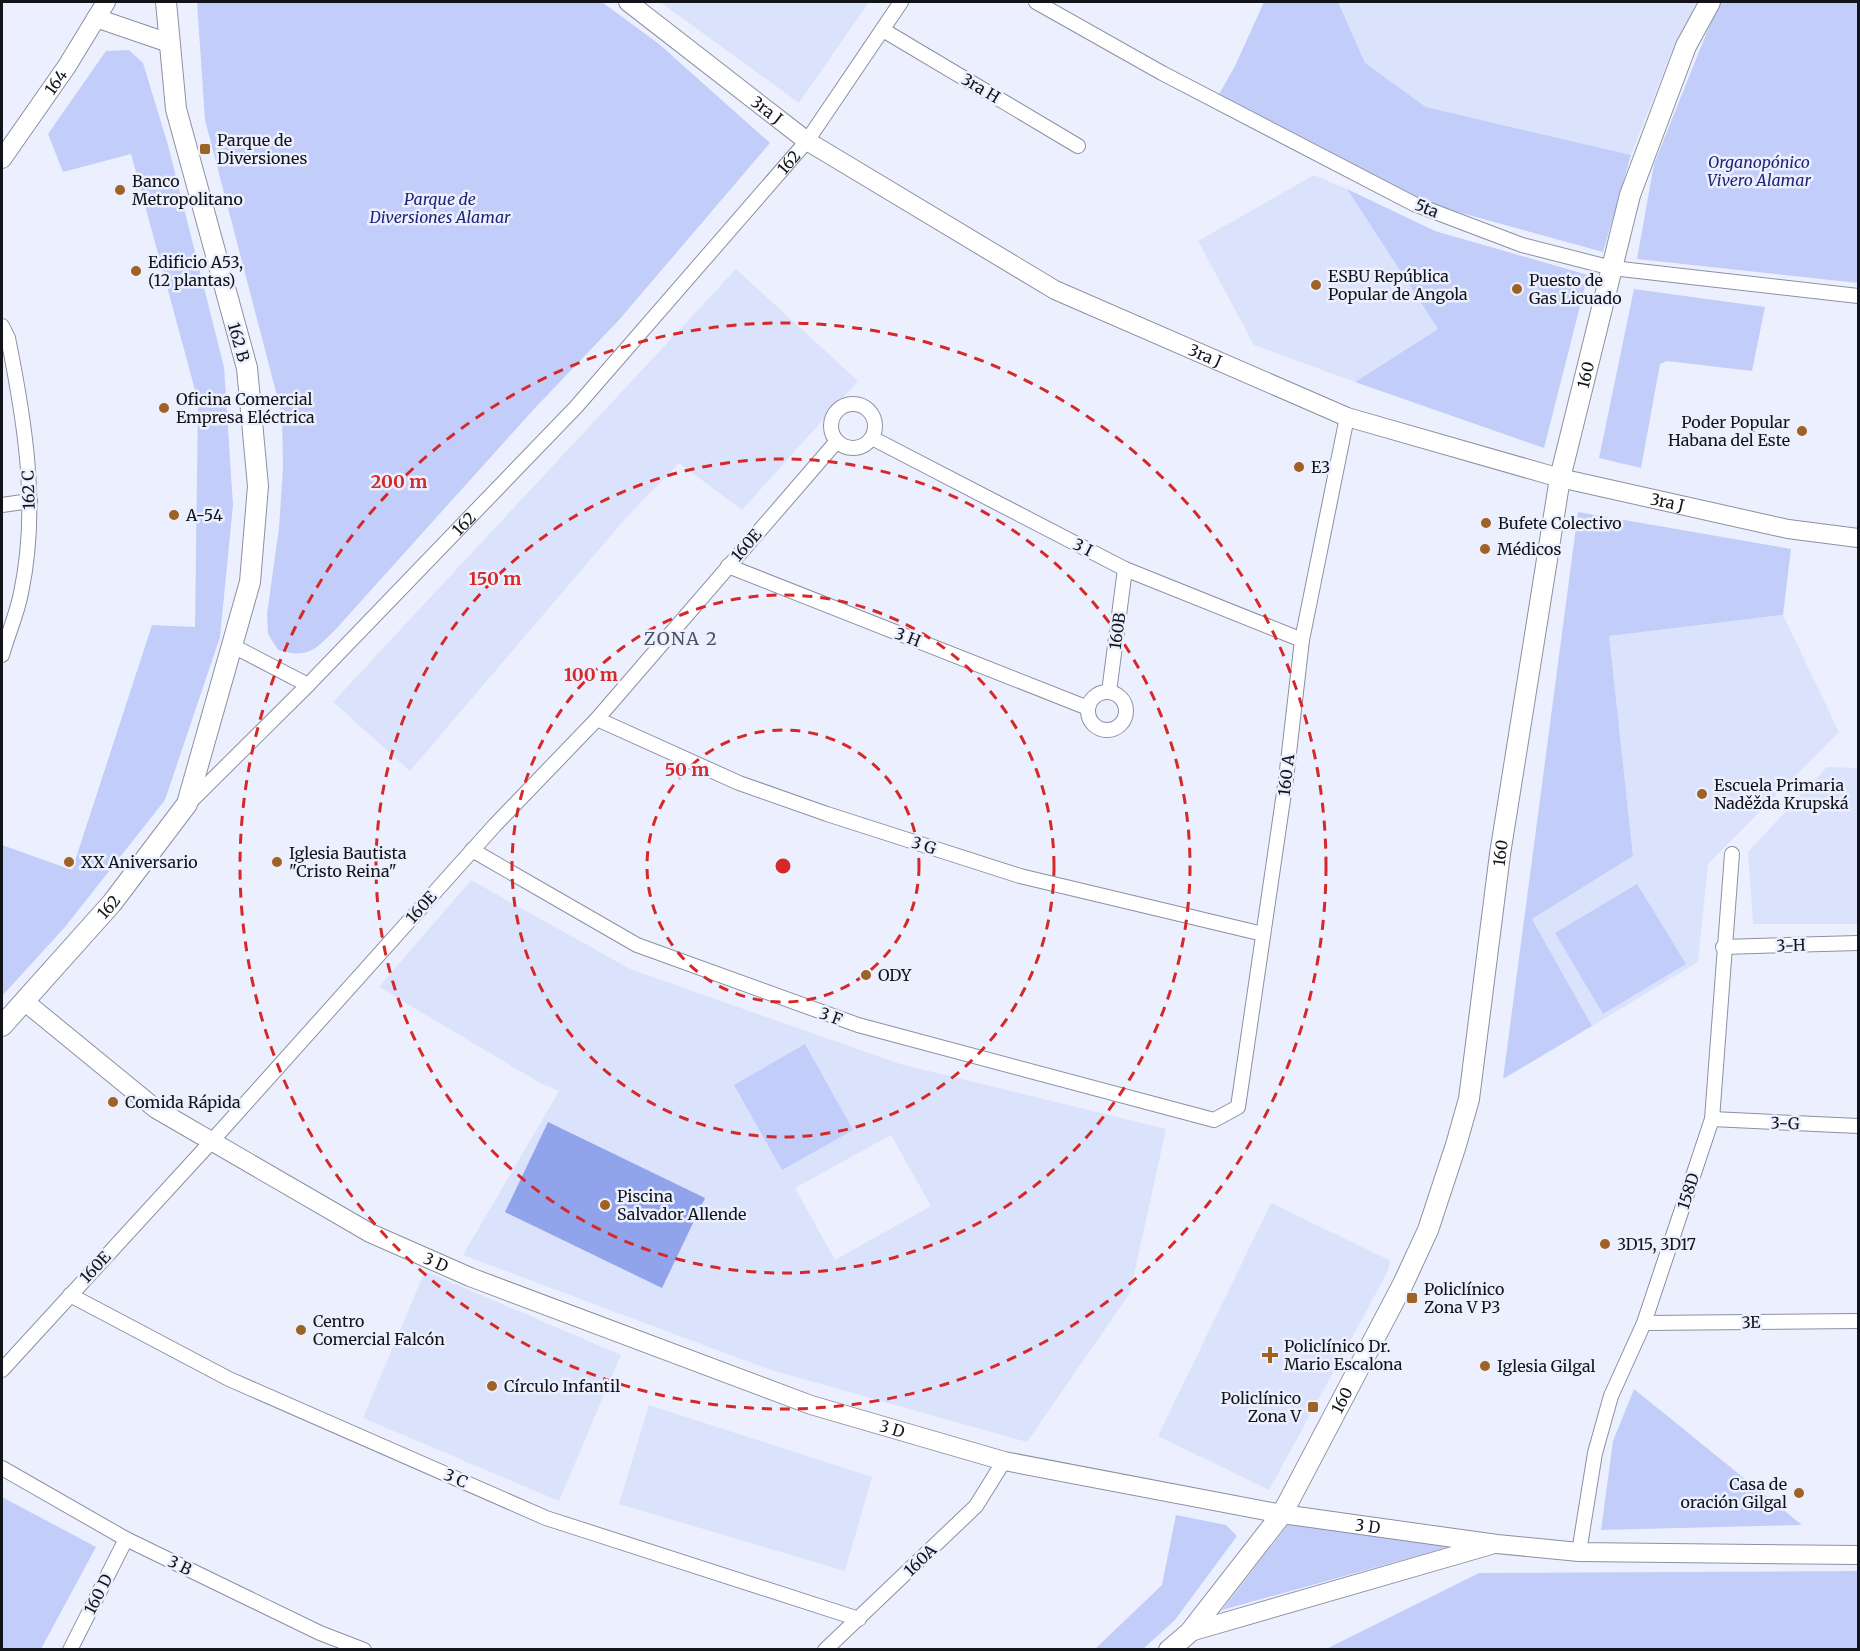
<svg xmlns="http://www.w3.org/2000/svg" width="1860" height="1651" font-family="Merriweather,serif">
<style>
.built{fill:#dbe2fb;fill-rule:evenodd}
.green{fill:#c2cef9}
.water{fill:#91a3eb}
.lines{fill:none;stroke-linecap:round;stroke-linejoin:round}
.minor-casing{stroke:#8c90a0;stroke-width:16}
.tertiary-casing{stroke:#8c90a0;stroke-width:20}
.secondary-casing{stroke:#8c90a0;stroke-width:22}
.minor{stroke:#fff;stroke-width:14}
.tertiary{stroke:#fff;stroke-width:18}
.secondary{stroke:#fff;stroke-width:20}
.ring{fill:none;stroke:#d62828;stroke-width:3;stroke-dasharray:10 8}
.poi-dot{fill:#9e6224;stroke:#ecf0fe;stroke-width:2}
.labels{text-anchor:middle;stroke-width:5;stroke-linejoin:round;paint-order:stroke}
.street-label{font-size:16px;fill:#12141a;stroke:#ecf0fe}
.poi-label{font-size:16px;fill:#12141a;stroke:#ecf0fe;text-anchor:start}
.park-label{font-size:16px;font-style:italic;fill:#1f2476;stroke:#ecf0fe}
.neighbourhood-label{font-size:18px;letter-spacing:1.5px;fill:#4d5160;stroke:#ecf0fe}
.centre{fill:#d62828;stroke:#ecf0fe;stroke-width:3}
.ring-label{font-size:18px;text-anchor:middle;font-weight:bold;fill:#d62828;stroke:#ecf0fe;stroke-width:5;stroke-linejoin:round;paint-order:stroke}
</style>
<rect width="100%" height="100%" fill="#ecf0fe"/>
<g class="built">
<path d="M660,2H869L799,103Z"/>
<path d="M1338,2H1697L1671,53L1631,155L1426,107L1365,63Z"/>
<path d="M1314,175L1347,189L1438,329L1355,382L1254,345L1198,241Z"/>
<path d="M736,269L858,381L742,510L679,463L624,520L410,771L333,702Z"/>
<path d="M1783,615L1839,732L1708,864L1698,962L1592,1026L1532,919L1633,856L1608,636Z"/>
<path d="M1827,767L1858,768V924H1753L1748,852Z"/>
<path d="M471,880L630,969L900,1064L1166,1129L1130,1293L1027,1442L771,1370L463,1255L559,1091L540,1083L379,987ZM891,1135L931,1206L835,1260L795,1188Z"/>
<path d="M1271,1203L1391,1261L1386,1275L1269,1490L1158,1436Z"/>
<path d="M425,1271L621,1355L559,1501L363,1418Z"/>
<path d="M649,1405L872,1477L845,1571L619,1504Z"/>
</g>
<g class="green">
<path d="M197,2H602L659,44L770,143L619,320L534,409L336,629C315,650 308,659 278,650L268,634L267,614L279,528L283,467L282,415L205,120Z"/>
<path d="M1264,2H1338L1365,63L1426,107L1631,155L1603,252L1425,203L1214,103L1235,66Z"/>
<path d="M1719,2H1858V283L1637,259L1654,164Z"/>
<path d="M129,50L143,63L168,145L224,367L233,505L220,637L165,800L65,927L2,996V845L72,870L152,625L195,627L198,401L131,154L63,172L48,134L106,51Z"/>
<path d="M1347,189L1435,231L1588,275L1544,448L1355,382L1438,329Z"/>
<path d="M1634,289L1765,307L1752,371L1667,361L1660,364L1641,468L1599,458Z"/>
<path d="M1578,512L1791,549L1783,615L1609,636L1633,856L1532,919L1592,1026L1503,1079Z"/>
<path d="M1637,884L1686,964L1603,1014L1555,933Z"/>
<path d="M805,1044L853,1130L782,1170L734,1085Z"/>
<path d="M1634,1389L1802,1525L1601,1530L1613,1441Z"/>
<path d="M2,1497L96,1547L41,1649H2Z"/>
<path d="M1176,1515L1226,1525L1237,1536L1175,1620L1143,1649H1095L1162,1585Z"/>
<path d="M1290,1522L1449,1547L1222,1610Z"/>
<path d="M1858,1571V1649H1326L1479,1573Z"/>
</g>
<path class="water" d="M548,1122L705,1198L662,1288L505,1212Z"/>
<g class="lines">
<g class="minor-casing">
<g id="minor">
<path d="M1036,2L1162,73L1414,204L1522,245L1612,268L1858,296"/>
<path d="M883,30L1078,146"/>
<path d="M2,326L8,338C25,422 39,508 21,593C17,614 8,634 2,655"/>
<circle cx="853" cy="426" r="22"/>
<path d="M872,438L1125,569L1302,640"/>
<path d="M2,505L30,501"/>
<path d="M728,566L1088,708"/>
<path d="M233,646L308,685"/>
<path d="M1109,692L1125,569"/>
<circle cx="1107" cy="711" r="19"/>
<path d="M597,719L739,783L827,814L1020,876L1263,934"/>
<path id="s1" d="M189,803L308,685L576,407L807,141L901,2"/>
<path d="M472,850L637,945L858,1025L1214,1120L1238,1107L1286,779L1302,640L1347,417"/>
<path d="M1723,947L1858,943"/>
<path d="M1712,1119L1858,1126"/>
<path d="M70,1295L229,1379L546,1518L859,1619"/>
<path d="M1644,1323L1858,1321"/>
<path d="M2,1370L211,1142L495,825L597,719L837,441"/>
<path d="M2,1468L126,1539L320,1633L364,1650"/>
<path d="M1579,1552L1595,1453L1611,1396L1644,1323L1712,1119L1732,854"/>
<path d="M70,1650L126,1539"/>
<path d="M825,1650L976,1506L1004,1461"/>
</g>
</g>
<g class="tertiary-casing">
<g id="tertiary">
<path id="s2" d="M628,2L807,141L1055,290L1347,417L1560,478L1788,529L1858,538"/>
<path d="M96,18L169,43"/>
<path id="s3" d="M2,159L67,66L106,2"/>
<path id="s4" d="M24,1001L156,1109L370,1233L470,1277L811,1405L1004,1461L1282,1514L1497,1544L1579,1552L1858,1555"/>
<path d="M1190,1632L1491,1545"/>
</g>
</g>
<g class="secondary-casing">
<g id="secondary">
<path id="s5" d="M2,1026L112,903L187,804L250,582L258,486L247,368L176,109L166,2"/>
<path id="s6" d="M1169,1650L1190,1632L1282,1514L1403,1284L1428,1230L1456,1145L1469,1099L1500,854L1560,478L1630,195L1686,46L1710,2"/>
</g>
</g>
<use href="#minor" class="minor"/>
<use href="#tertiary" class="tertiary"/>
<use href="#secondary" class="secondary"/>
</g>
<g class="ring">
<circle cx="783" cy="866" r="136"/>
<circle cx="783" cy="866" r="271"/>
<circle cx="783" cy="866" r="407"/>
<circle cx="783" cy="866" r="543"/>
</g>
<g class="poi-dot">
<rect x="199" y="143" width="12" height="12" rx="3"/>
<circle cx="120" cy="190" r="6"/>
<circle cx="136" cy="271" r="6"/>
<circle cx="1316" cy="285" r="6"/>
<circle cx="1517" cy="289" r="6"/>
<circle cx="164" cy="408" r="6"/>
<circle cx="1802" cy="431" r="6"/>
<circle cx="1299" cy="467" r="6"/>
<circle cx="174" cy="515" r="6"/>
<circle cx="1486" cy="523" r="6"/>
<circle cx="1485" cy="549" r="6"/>
<circle cx="1702" cy="794" r="6"/>
<circle cx="69" cy="862" r="6"/>
<circle cx="277" cy="862" r="6"/>
<circle cx="866" cy="975" r="6"/>
<circle cx="113" cy="1102" r="6"/>
<circle cx="605" cy="1205" r="6"/>
<circle cx="1605" cy="1244" r="6"/>
<rect x="1406" y="1292" width="12" height="12" rx="3"/>
<circle cx="301" cy="1330" r="6"/>
<path d="M1267 1346h6v6h6v6h-6v6h-6v-6h-6v-6h6z"/>
<circle cx="1485" cy="1366" r="6"/>
<circle cx="492" cy="1386" r="6"/>
<rect x="1307" y="1401" width="12" height="12" rx="3"/>
<circle cx="1799" cy="1493" r="6"/>
</g>
<g class="labels">
<g class="street-label">
<text dy="6" stroke="none"><textPath href="#s3" startOffset="94">164</textPath></text>
<text transform="translate(981 88) rotate(31)" y="6">3ra H</text>
<text dy="6" stroke="none"><textPath href="#s2" startOffset="176">3ra J</textPath></text>
<text dy="6" stroke="none"><textPath href="#s1" startOffset="878">162</textPath></text>
<text transform="translate(1427 208) rotate(22)" y="6">5ta</text>
<text transform="translate(239 342) rotate(74)" y="6">162 B</text>
<text dy="6" stroke="none"><textPath href="#s2" startOffset="680">3ra J</textPath></text>
<text dy="6" stroke="none"><textPath href="#s6" startOffset="1368">160</textPath></text>
<text transform="translate(28 490) rotate(-92)" y="6">162 C</text>
<text dy="6" stroke="none"><textPath href="#s2" startOffset="1166">3ra J</textPath></text>
<text dy="6" stroke="none"><textPath href="#s1" startOffset="392">162</textPath></text>
<text transform="translate(746 545) rotate(-49)" y="6">160E</text>
<text transform="translate(1083 547) rotate(27)" y="6">3 I</text>
<text transform="translate(1117 631) rotate(-82)" y="6">160B</text>
<text transform="translate(908 637) rotate(21)" y="6">3 H</text>
<text transform="translate(1286 775) rotate(-83)" y="6">160 A</text>
<text transform="translate(924 845) rotate(18)" y="6">3 G</text>
<text dy="6" stroke="none"><textPath href="#s6" startOffset="882">160</textPath></text>
<text dy="6" stroke="none"><textPath href="#s5" startOffset="160">162</textPath></text>
<text transform="translate(421 907) rotate(-48)" y="6">160E</text>
<text transform="translate(1791 945) rotate(-2)" y="6">3-H</text>
<text transform="translate(831 1016) rotate(20)" y="6">3 F</text>
<text transform="translate(1785 1123) rotate(2)" y="6">3-G</text>
<text transform="translate(1688 1191) rotate(-72)" y="6">158D</text>
<text dy="6" stroke="none"><textPath href="#s4" startOffset="490">3 D</textPath></text>
<text transform="translate(95 1267) rotate(-47)" y="6">160E</text>
<text transform="translate(1751 1322) rotate(-1)" y="6">3E</text>
<text dy="6" stroke="none"><textPath href="#s6" startOffset="306">160</textPath></text>
<text dy="6" stroke="none"><textPath href="#s4" startOffset="976">3 D</textPath></text>
<text transform="translate(456 1478) rotate(24)" y="6">3 C</text>
<text dy="6" stroke="none"><textPath href="#s4" startOffset="1462">3 D</textPath></text>
<text transform="translate(920 1560) rotate(-44)" y="6">160A</text>
<text transform="translate(180 1565) rotate(26)" y="6">3 B</text>
<text transform="translate(98 1594) rotate(-63)" y="6">160 D</text>
</g>
<g class="poi-label">
<text x="217" y="146">Parque de<tspan x="217" dy="18">Diversiones</tspan></text>
<text x="132" y="187">Banco<tspan x="132" dy="18">Metropolitano</tspan></text>
<text x="148" y="268">Edificio A53,<tspan x="148" dy="18">(12 plantas)</tspan></text>
<text x="1328" y="282">ESBU República<tspan x="1328" dy="18">Popular de Angola</tspan></text>
<text x="1529" y="286">Puesto de<tspan x="1529" dy="18">Gas Licuado</tspan></text>
<text x="176" y="405">Oficina Comercial<tspan x="176" dy="18">Empresa Eléctrica</tspan></text>
<text x="1790" y="428" text-anchor="end">Poder Popular<tspan x="1790" dy="18">Habana del Este</tspan></text>
<text x="1311" y="473">E3</text>
<text x="186" y="521">A-54</text>
<text x="1498" y="529">Bufete Colectivo</text>
<text x="1497" y="555">Médicos</text>
<text x="1714" y="791">Escuela Primaria<tspan x="1714" dy="18">Naděžda Krupská</tspan></text>
<text x="289" y="859">Iglesia Bautista<tspan x="289" dy="18">"Cristo Reina"</tspan></text>
<text x="81" y="868">XX Aniversario</text>
<text x="878" y="981">ODY</text>
<text x="125" y="1108">Comida Rápida</text>
<text x="617" y="1202">Piscina<tspan x="617" dy="18">Salvador Allende</tspan></text>
<text x="1617" y="1250">3D15, 3D17</text>
<text x="1424" y="1295">Policlínico<tspan x="1424" dy="18">Zona V P3</tspan></text>
<text x="313" y="1327">Centro<tspan x="313" dy="18">Comercial Falcón</tspan></text>
<text x="1284" y="1352">Policlínico Dr.<tspan x="1284" dy="18">Mario Escalona</tspan></text>
<text x="1497" y="1372">Iglesia Gilgal</text>
<text x="504" y="1392">Círculo Infantil</text>
<text x="1301" y="1404" text-anchor="end">Policlínico<tspan x="1301" dy="18">Zona V</tspan></text>
<text x="1787" y="1490" text-anchor="end">Casa de<tspan x="1787" dy="18">oración Gilgal</tspan></text>
</g>
<g class="park-label">
<text x="1759" y="168">Organopónico<tspan x="1759" dy="18">Vivero Alamar</tspan></text>
<text x="440" y="205">Parque de<tspan x="440" dy="18">Diversiones Alamar</tspan></text>
</g>
<g class="neighbourhood-label">
<text x="681" y="645">ZONA 2</text>
</g>
</g>
<circle cx="783" cy="866" r="9" class="centre"/>
<g class="ring-label">
<text x="399" y="488">200 m</text>
<text x="495" y="585">150 m</text>
<text x="591" y="681">100 m</text>
<text x="687" y="776">50 m</text>
</g>
<rect width="1860" height="1651" fill="none" stroke="#12141a" stroke-width="6"/>
</svg>
